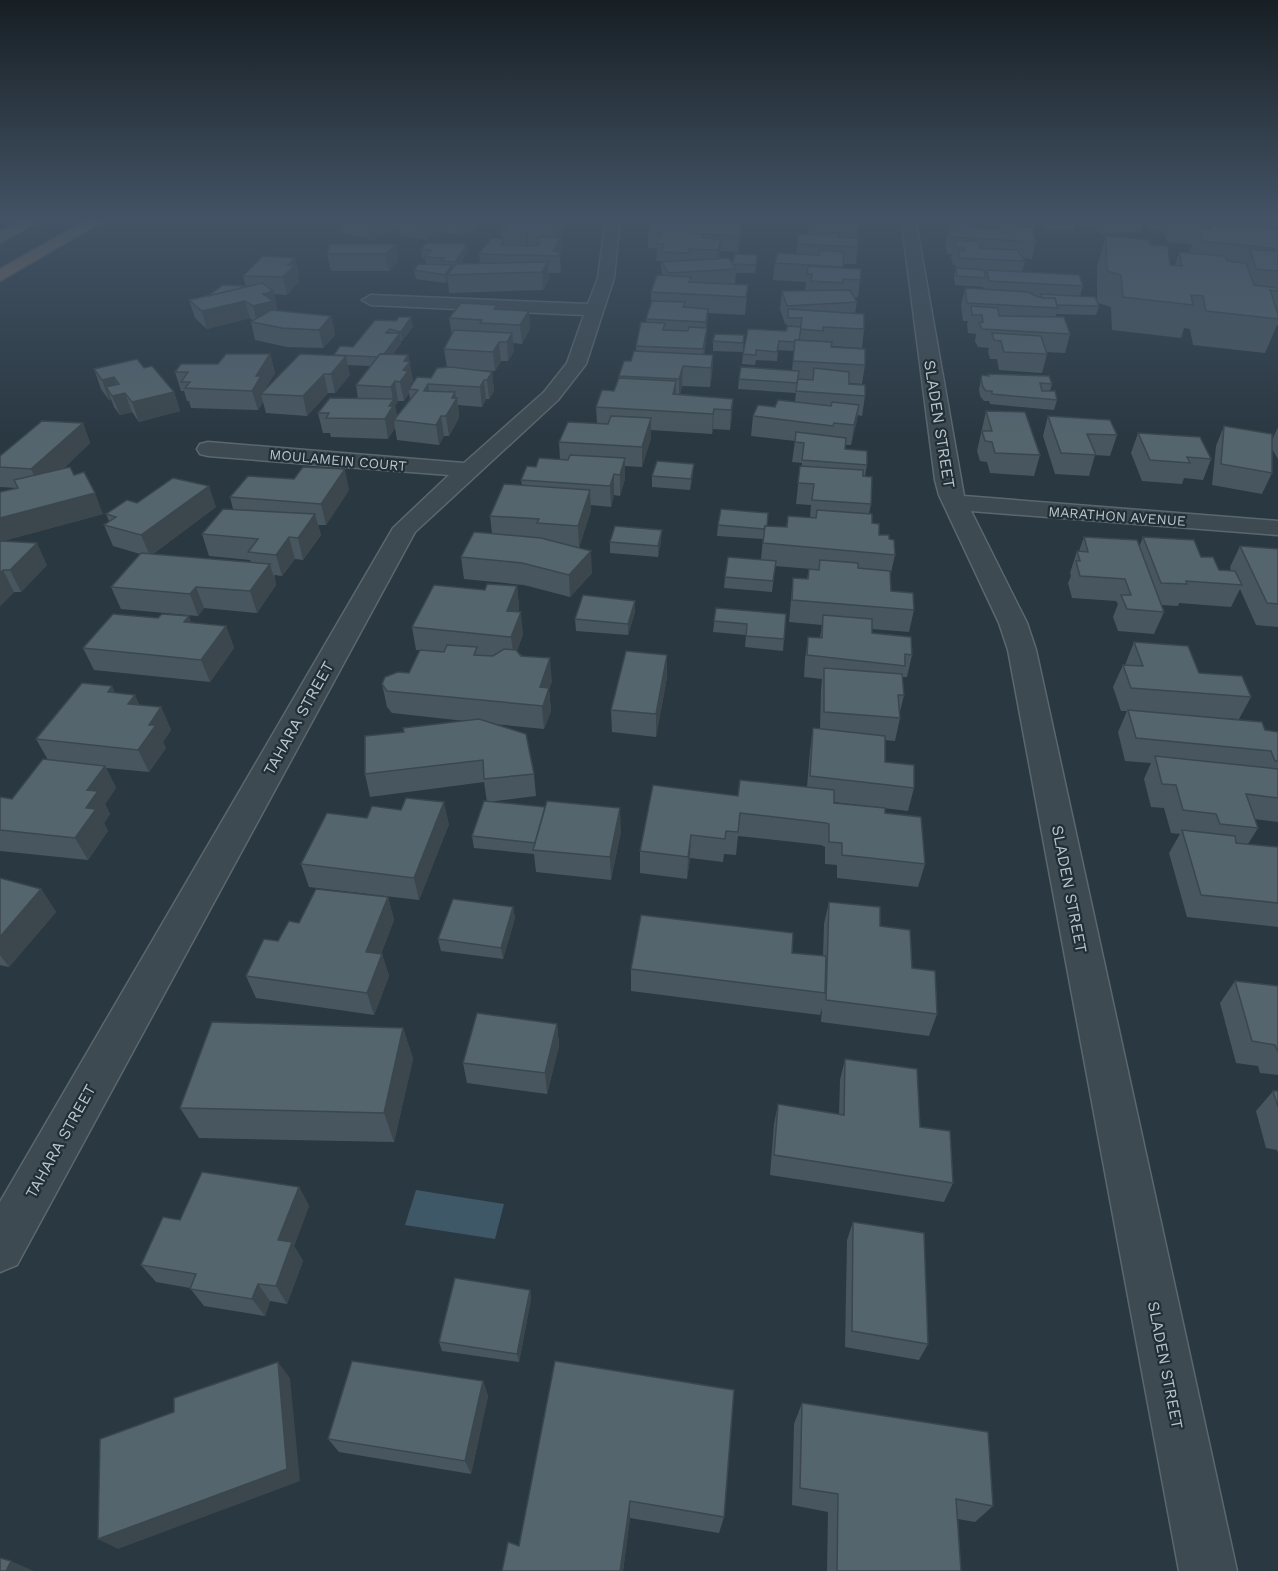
<svg xmlns="http://www.w3.org/2000/svg" width="1278" height="1571" font-family="'Work Sans',sans-serif">
<style>
.water{fill:#3e5867}
.lines{fill:none;stroke-linecap:round;stroke-linejoin:round}
.minor-casing{stroke:#5b676e;stroke-width:3}
.highway-casing{stroke:#48545b;stroke-width:3}
.minor{fill:#3d4a51;fill-rule:evenodd}
.highway{fill:#76665b;fill-rule:evenodd}
.wall{fill:#48575f;fill-rule:evenodd}
.shaded-wall{fill:#3b474d}
.building{fill:#54656e;stroke:#3b474d;stroke-width:1.5}
.labels{text-anchor:middle;stroke-width:4.5;stroke-linejoin:round;paint-order:stroke}
.far-street-label{font-size:14px;fill:#bac4cb;stroke:#222f36}
.street-label{font-size:16px;fill:#bac4cb;stroke:#222f36}
</style>
<rect width="100%" height="100%" fill="#293841"/>
<path class="water" d="M416,1190L504,1204L495,1239L405,1225Z"/>
<g class="lines">
<g class="minor-casing">
<g id="minor">
<path d="M606,217H620L614,278L586,364L558,400L415,532L17,1265L0,1272V1202L393,528L449,475L208,456L200,454L197,449L200,444L208,442L464,463L544,392L567,363L584,315L371,305L362,300L371,295L588,304L598,278Z"/>
<path d="M901,217H915L964,496L1278,521V535L971,511L1027,623L1036,650L1237,1571H1179L1008,650L999,623L939,495L935,480Z"/>
</g>
</g>
<g class="highway-casing">
<g id="highway">
<path d="M28,217H46L0,243V232Z"/>
<path d="M92,217H110L0,281V269Z"/>
</g>
</g>
<use href="#minor" class="minor"/>
<use href="#highway" class="highway"/>
</g>
<g class="wall">
<path d="M338,217H476L478,229L464,236L442,232L425,240L400,235L399,229L371,240L341,232Z"/>
<path d="M507,217H564V227L562,231V234L560,238L562,254L560,257L561,273H549V279L543,290L449,293L448,281L446,283L416,279L414,270L426,264L425,258H422L421,249L468,253L460,264L480,263L479,254L501,239V232L507,223Z"/>
<path d="M654,217H728L726,223L741,224L740,240L738,252L720,251V259L733,263L757,255L755,273H736L735,284L748,285L745,315L708,313L704,355H713L712,374L710,387L682,386L680,394L733,399L730,430L713,429L712,434L651,430V438L642,467L625,466V479L620,496L614,495L611,507L591,505V510L579,548L592,573L570,597L524,585L464,579L461,557L492,534L490,516L522,485L521,480L536,467L560,460L559,442L597,423L596,407L614,391L619,376L631,361L636,351V346L646,322V319L651,302V292L662,276L661,261H656L657,248H648V232Z"/>
<path d="M810,217H854V219L851,218L850,222L858,229L857,238L858,247L856,264H843V268L860,280L858,297H854L857,302L855,313L864,329L862,348L831,346V347L865,365L862,384L849,383L865,396L862,416L858,415L851,445H845V449L867,465L865,476L871,504L869,514L872,523L879,535L889,539L895,555L890,577L891,591L914,610L909,632L872,629V633L912,655L907,677H903L902,680L904,695L900,712V718L895,741L885,740V762L914,788L908,811L834,802V803L885,813L925,864L918,887L837,878V865L825,864V847L821,845L738,836L736,855L724,854L723,862L690,858L687,879L640,873V851L738,796L807,787L810,751L813,728L820,729L821,690L822,679L804,677L805,659L808,637L820,638L822,625L789,622L793,578L807,579L809,569H811L775,566L772,592L724,588L725,577L761,559L763,539L717,536L718,525L786,527L788,516L810,518L811,505L796,504L800,466H802V463L792,462L795,441L751,436L753,416L775,407L795,402L796,393L738,389L739,379L792,370L794,351L778,350L777,361L756,360L755,365L742,364L743,354L786,331L787,324H785L780,309L782,291H805L806,282L773,280L775,263L796,254L798,235L808,234Z"/>
<path d="M984,217H1036L1033,230L1036,242L1032,259L1023,258L1025,261L1022,272L1083,286L1080,296L1097,302V267L1106,236L1150,245L1170,265H1175L1179,252L1189,253L1192,244L1169,243L1162,231H1149L1144,221L1140,232L1100,234L1090,218L1087,227L1075,226L1074,231L1045,230L1041,217H1229L1232,220L1247,227H1252L1250,224L1252,217H1278V325H1277L1265,353L1193,345L1190,329L1184,328L1181,338L1112,330L1111,307L1098,303L1099,306L1096,315L1056,314V317L1070,334L1065,353L1046,352L1047,354L1042,373L999,370L997,359H990L988,351L989,348L978,347L975,341L976,334L968,333L967,324L968,321H963L961,306L965,288L984,290L983,287L955,285L954,277L956,265H953L951,257L952,254H947L945,246L948,230H950L952,220L975,228L998,229Z"/>
<path d="M396,244L398,261L389,271H331L327,254Z"/>
<path d="M295,258L299,275L297,276L299,282L287,295L274,294L277,309L275,310L331,316L335,335L323,348L287,347L255,340L251,322L253,321L250,318L207,329L195,318L189,300L246,287L243,276Z"/>
<path d="M497,310L530,329L522,344L513,343L514,351L508,361H501L495,371L474,370L492,372L494,391L489,399H486L482,407L458,405L459,418L449,436H444L439,445L397,440L395,428L388,439L331,437L330,433H323L318,413L358,399L356,385L370,366L347,365L350,375L335,393H328L307,416L266,413L263,402L258,410L191,408L189,401H187L184,391H181L175,372L270,354L275,373L265,389L353,347L375,320L413,327L402,341H401V343L393,354L408,355L413,381L410,384L411,386L431,378L447,368L444,349L452,335L449,318ZM409,393L410,399L397,416L395,406L398,401H404Z"/>
<path d="M744,335L743,352L713,351V341Z"/>
<path d="M144,368L174,392L180,411L139,422L132,412L120,415L114,407L111,399L109,400L101,389L94,369Z"/>
<path d="M988,374L1052,384L1050,391L1057,400L1054,410L990,404L989,401H984L980,396L979,389L982,375L988,376Z"/>
<path d="M986,411L1040,455L1034,476L990,473L987,462L980,461L977,451Z"/>
<path d="M1048,416L1117,435L1110,456L1095,455L1089,476L1055,474L1043,436Z"/>
<path d="M83,423L90,443L64,468L74,475L103,514L3,541L47,565L21,592H14L0,606V492L16,488L0,487V456Z"/>
<path d="M1224,426L1272,440L1278,427V459L1272,449V473L1262,494L1212,485L1216,446Z"/>
<path d="M1138,433L1211,459L1203,480L1184,478L1182,484L1142,481L1131,453Z"/>
<path d="M693,474L690,490L652,487V476Z"/>
<path d="M349,490L326,525H318L321,535L303,560L295,559L282,576L274,575L276,585L257,613L204,608L198,616L121,609L111,587L140,554L113,546L104,525L109,521L106,514L137,503L216,507L153,554L251,562L250,560L209,556L202,534L233,509L230,497Z"/>
<path d="M1084,537L1139,547L1143,537L1201,557L1219,570L1231,571L1230,567L1240,546L1278,549V627L1256,625L1240,589L1231,607L1179,603L1178,606L1161,605L1164,612L1154,634L1118,631L1113,617L1118,604L1116,601L1072,598L1068,583L1071,576L1070,573L1077,551H1079Z"/>
<path d="M661,540L658,557L610,553V542Z"/>
<path d="M517,586L519,608L518,612L523,634L517,651L552,681L549,689L551,711L544,729L494,724L534,774L536,796L488,802L621,831L611,880L536,872L534,854L474,848L472,836L487,802L484,782L370,797L365,774L404,732L465,721L392,713L387,707L382,684L409,673L420,650H416L412,627L485,590Z"/>
<path d="M635,601V612L628,635L576,631L575,619Z"/>
<path d="M716,608L784,639L783,651L745,647L746,635L713,632Z"/>
<path d="M191,623L226,626L234,648L210,682L94,670L83,648Z"/>
<path d="M1134,642L1251,697L1239,719L1203,717L1265,730L1278,732V822L1254,819L1258,828L1248,844L1278,847V927L1187,917L1169,853L1180,834L1171,833L1164,808L1151,807L1144,779L1151,763L1125,761L1118,732L1127,711H1121L1113,687L1123,665H1125Z"/>
<path d="M667,655V677L656,737L612,732L611,710Z"/>
<path d="M115,693L140,705L161,707L171,730L163,742L166,748L149,772L106,768L116,788L105,804L110,814L104,823L108,831L88,860L0,851V797L12,799L48,760L36,739Z"/>
<path d="M367,818L449,824L419,900L309,887L301,864Z"/>
<path d="M0,878L41,889L56,912L9,967L0,965Z"/>
<path d="M388,897L394,920L381,954H382L389,976L374,1015L256,998L246,976L278,941L299,923Z"/>
<path d="M829,902L880,926L912,968L937,1014L929,1036L821,1022L822,1008L820,1015L631,991V969L823,956L824,924Z"/>
<path d="M513,907L515,918L503,959L441,951L438,939Z"/>
<path d="M1235,981L1278,986V1075L1260,1073L1258,1066L1236,1063L1220,1003Z"/>
<path d="M557,1024L559,1046L547,1094L467,1083L463,1063Z"/>
<path d="M403,1028L413,1059L394,1142L199,1138L180,1108Z"/>
<path d="M845,1059L920,1127L953,1183L944,1202L770,1175L774,1124L778,1104L839,1114L840,1080Z"/>
<path d="M1273,1091H1278V1153L1277,1150L1266,1148L1256,1111Z"/>
<path d="M299,1187L309,1206L294,1246L303,1261L287,1304L270,1301L265,1316L204,1306L190,1288L156,1282L141,1265L180,1220Z"/>
<path d="M853,1222L928,1344L919,1360L845,1347L847,1240Z"/>
<path d="M530,1290L531,1299L519,1362L442,1351L439,1342Z"/>
<path d="M483,1381L488,1396L471,1474L339,1452L328,1439Z"/>
<path d="M734,1390L724,1517L719,1533L630,1518L623,1571H502L519,1546Z"/>
<path d="M802,1403L993,1506L975,1522L958,1519L961,1571H827L828,1512L792,1505L794,1424Z"/>
</g>
<g class="shaded-wall">
<path d="M386,217H418L397,219L399,229L371,240L368,224Z"/>
<path d="M425,217H440L442,232L425,240L423,224Z"/>
<path d="M465,217H476L478,229L464,236L462,220Z"/>
<path d="M560,217H564V227L562,231V234L556,245L555,228L560,220Z"/>
<path d="M741,224L740,240L738,252L739,236Z"/>
<path d="M528,229L529,245L526,250L525,233Z"/>
<path d="M561,238L562,254L560,257L553,251Z"/>
<path d="M721,239L720,256L718,267V250Z"/>
<path d="M396,244L398,261L389,271L386,254Z"/>
<path d="M467,244L468,253L456,270L455,262Z"/>
<path d="M295,258L299,275L297,276L299,282L287,295L283,277L288,265Z"/>
<path d="M548,262L549,279L543,290L542,272Z"/>
<path d="M452,265L453,274L447,275L448,281L446,283L445,275Z"/>
<path d="M244,286L246,295L245,301L250,318L207,329L202,311L229,298Z"/>
<path d="M273,291L277,309L275,310L278,319L257,323L253,306L263,294Z"/>
<path d="M708,309L706,346L702,368L706,322Z"/>
<path d="M529,311L530,329L522,344L520,325Z"/>
<path d="M331,316L335,335L323,348L319,330Z"/>
<path d="M411,317L413,327L402,341L401,332Z"/>
<path d="M400,333L401,343L383,367L382,357Z"/>
<path d="M512,333L514,351L508,361L507,342Z"/>
<path d="M499,342L501,361L495,371L493,352Z"/>
<path d="M270,354L275,373L265,389L261,394L263,402L258,410L252,391L256,376Z"/>
<path d="M337,355L339,364L346,356L350,375L335,393L331,374V358Z"/>
<path d="M408,355L413,381L410,384L411,390L409,389V393L404,401L400,382L404,361Z"/>
<path d="M713,355L712,374L710,387L711,368Z"/>
<path d="M683,366L682,386L679,399V379Z"/>
<path d="M492,372L494,391L489,399L487,380Z"/>
<path d="M324,374L328,393L307,416L303,396Z"/>
<path d="M114,377L120,394L125,393L132,412L120,415L112,396L106,387L111,399L109,400L102,380Z"/>
<path d="M484,380L486,399L482,407L480,387Z"/>
<path d="M395,381L398,401L395,406L397,419L394,420L395,428L388,439L385,419L389,406L393,401L391,387Z"/>
<path d="M676,381V401L672,413L673,394Z"/>
<path d="M428,384L431,404L424,391Z"/>
<path d="M174,392L180,411L139,422L132,402Z"/>
<path d="M455,392L456,400L457,398L459,418L449,436L446,416L452,398Z"/>
<path d="M733,399L732,419L730,430L731,410Z"/>
<path d="M859,405L856,425L851,445L854,425Z"/>
<path d="M714,409L713,429L712,434L713,414Z"/>
<path d="M441,416L444,436L439,445L436,425Z"/>
<path d="M651,418V438L642,467V447Z"/>
<path d="M83,423L90,443L41,490L31,469Z"/>
<path d="M625,458V479L620,496V475Z"/>
<path d="M694,464L693,474L690,490L691,479Z"/>
<path d="M345,469L349,490L326,525L321,504Z"/>
<path d="M614,474V495L611,507L610,486Z"/>
<path d="M209,486L216,507L150,556L141,535Z"/>
<path d="M590,490L591,510L579,548L578,526Z"/>
<path d="M95,493L103,514L0,542V518Z"/>
<path d="M315,514L321,535L303,560L298,538Z"/>
<path d="M662,530L661,540L658,557V546Z"/>
<path d="M289,537L295,559L282,576L276,555Z"/>
<path d="M37,543L47,565L21,592L10,570Z"/>
<path d="M591,551L592,573L570,597L569,575Z"/>
<path d="M270,564L276,585L257,613L250,591Z"/>
<path d="M3,570L14,592L0,606V573Z"/>
<path d="M517,586L519,608L509,633L507,611Z"/>
<path d="M196,587L204,608L198,616L190,594Z"/>
<path d="M635,601V612L628,635V624Z"/>
<path d="M521,612L523,634L514,659L511,637Z"/>
<path d="M189,616L197,638L184,622Z"/>
<path d="M226,626L234,648L210,682L201,660Z"/>
<path d="M667,655V677L656,737V714Z"/>
<path d="M550,658L552,681L549,689L551,711L544,729L540,687Z"/>
<path d="M112,686L123,708L108,692Z"/>
<path d="M135,695L145,717L128,704Z"/>
<path d="M161,707L171,730L163,742L166,748L149,772L138,750L149,725Z"/>
<path d="M105,766L116,788L105,804L110,814L104,823L108,831L88,860L75,838L86,808L87,790Z"/>
<path d="M444,802L449,824L419,900L414,878Z"/>
<path d="M620,808L621,831L611,880L610,857Z"/>
<path d="M691,835L690,858L687,879L688,857Z"/>
<path d="M41,889L56,912L9,967L0,955V937Z"/>
<path d="M388,897L394,920L373,974L366,952Z"/>
<path d="M513,907L515,918L503,959L501,948Z"/>
<path d="M382,954L389,976L374,1015L367,993Z"/>
<path d="M557,1024L559,1046L547,1094L545,1073Z"/>
<path d="M403,1028L413,1059L394,1142L384,1113Z"/>
<path d="M299,1187L309,1206L294,1246L303,1261L287,1304L276,1286L278,1240Z"/>
<path d="M258,1284L270,1301L265,1316L252,1299Z"/>
<path d="M530,1290L531,1299L519,1362L517,1354Z"/>
<path d="M278,1362L290,1378L300,1481L118,1549L98,1539Z"/>
<path d="M483,1381L488,1396L471,1474L465,1461Z"/>
<path d="M630,1501V1518L623,1571H620Z"/>
<path d="M11,1561L34,1571H6Z"/>
</g>
<g class="building">
<path d="M339,217H386L368,224Z"/>
<path d="M402,217H438L423,224L397,219Z"/>
<path d="M444,217H469L462,220Z"/>
<path d="M511,217H526L561,218L555,228L528,229L525,233L501,232Z"/>
<path d="M654,217H679L677,221L741,224L739,236L696,234L704,235L703,238L721,239L718,250L689,249L688,253L661,252L664,244H657L661,232H648Z"/>
<path d="M810,217H844V222L858,223V229L809,227Z"/>
<path d="M1104,217H1136L1104,218Z"/>
<path d="M1168,217H1198L1206,228L1174,227Z"/>
<path d="M1201,217H1229L1232,220L1239,221L1247,226L1211,224L1209,228Z"/>
<path d="M1263,217H1278V227H1271Z"/>
<path d="M952,220L974,222L975,228L1014,230L1013,226L1032,227L1036,242L950,237L948,230L960,231V228L953,227Z"/>
<path d="M1211,224L1278,229V271L1256,269L1250,249L1275,251L1273,248L1201,241L1198,228L1212,229Z"/>
<path d="M839,233V237L858,238V247L797,244L798,235Z"/>
<path d="M1106,236L1149,240L1150,245L1168,246L1170,265L1182,266L1179,252L1225,256L1227,261L1246,263L1254,285L1278,288V291L1270,290L1278,314V319L1206,311L1203,296L1191,295L1193,305L1123,297L1121,275L1107,271Z"/>
<path d="M539,237L561,238L553,251L559,252L560,256L479,254L491,238L505,239L501,245L537,246L540,242L536,241Z"/>
<path d="M955,241H978L980,248L1017,250L1025,261L960,258L959,251H965L964,248H957Z"/>
<path d="M427,243L467,244L455,262L441,261L444,258L425,257L431,250L421,249Z"/>
<path d="M330,244H396L386,254H327Z"/>
<path d="M820,250L844,252L843,267L775,263L777,253L819,255Z"/>
<path d="M735,254L757,255L756,265L732,264Z"/>
<path d="M263,256L295,258L288,265H295L283,277L243,276Z"/>
<path d="M729,258L736,269L668,273L662,262Z"/>
<path d="M548,262L542,272L447,275L456,264Z"/>
<path d="M419,264L452,265L445,275L414,270Z"/>
<path d="M808,266L861,269L860,280L843,279L842,283L811,281L812,274H807Z"/>
<path d="M956,268L984,270L986,278L957,276Z"/>
<path d="M987,270L1079,275L1083,286L989,281Z"/>
<path d="M657,275L691,277L689,282L748,285L746,297L651,292Z"/>
<path d="M262,283L273,291L263,294L273,301L253,306L245,301L202,311L189,300Z"/>
<path d="M223,285L244,286L241,288L208,296Z"/>
<path d="M965,288L1028,292L1038,297L1055,298L1058,308L967,303Z"/>
<path d="M850,290L857,302L787,306L782,291Z"/>
<path d="M1041,294L1095,297L1099,306L1057,305L1055,298H1042Z"/>
<path d="M652,301L685,302L683,307L708,309L706,322L646,319Z"/>
<path d="M461,303L497,305L494,309L529,311L520,325L480,323L482,320L449,318Z"/>
<path d="M971,306L998,308L999,316L1064,317L1070,334L982,329L979,323L983,322L982,315H972Z"/>
<path d="M788,309L864,314V329L823,327V331L800,329L802,318H788Z"/>
<path d="M271,310L331,316L319,330L282,328L251,322Z"/>
<path d="M399,317H411L401,332L390,329L386,333H400L384,354H380L378,357L337,355L333,356L340,346L353,347L375,320L396,321Z"/>
<path d="M641,322L665,323L663,330L688,331L689,327L707,328L703,349L636,346Z"/>
<path d="M788,326L801,327L799,341L795,340V342L779,341L777,352L756,350V355L743,354L748,329L786,331Z"/>
<path d="M454,330L512,333L507,342H499L493,352L444,349Z"/>
<path d="M992,333L1041,336L1047,354L1004,352L1001,341L994,340Z"/>
<path d="M715,334L744,335L743,343L713,341Z"/>
<path d="M795,340L832,342L831,347L865,349V365L793,361Z"/>
<path d="M634,351L713,355L711,368L683,366L679,379L619,376L624,361H631Z"/>
<path d="M226,354H270L256,376H261L252,391L185,388L190,382H181L188,372H175L181,364H218Z"/>
<path d="M300,354L346,356L331,374H324L303,396L261,394Z"/>
<path d="M380,354L408,355L404,361L410,362L403,370L408,371L400,382L395,381L391,387L356,385Z"/>
<path d="M137,359L144,368L152,366L174,392L132,402L125,393L112,396L106,387L119,384L114,377L102,380L94,369Z"/>
<path d="M451,367L492,372L487,380H484L480,387L428,384L424,391L455,392L452,398H457L446,416H441L436,425L394,420L418,390L409,389L417,377L431,378L437,368Z"/>
<path d="M741,367L799,371L797,383L739,379Z"/>
<path d="M814,368L849,372V384L865,385V396L796,391L798,379L813,380Z"/>
<path d="M988,374L1049,376L1052,384L1040,383L1042,391H1055L1057,400L992,394V391H986L983,387L981,379L982,375L989,376Z"/>
<path d="M619,378L676,381L673,394L733,399L731,410L714,409L713,414L596,407L602,390L614,391Z"/>
<path d="M330,398L394,399L389,406H393L385,419L326,418L329,413H318Z"/>
<path d="M778,400L831,406L832,402L859,405L854,425L834,423L833,426L753,416L758,405L775,407Z"/>
<path d="M986,411L1025,412L1040,455L995,453L992,442L985,441L982,431H992Z"/>
<path d="M611,416L651,418L642,447L559,442L568,422L608,424Z"/>
<path d="M1048,416L1110,420L1117,435L1087,434L1096,455L1061,453Z"/>
<path d="M42,421L83,423L31,469L0,467V456Z"/>
<path d="M1224,426L1272,434V473L1221,464Z"/>
<path d="M796,432L846,438L845,449L867,451V465L802,460L804,443L795,442Z"/>
<path d="M1138,433L1200,437L1211,459L1187,457L1190,463L1150,460Z"/>
<path d="M570,455L625,458L620,475L614,474L610,486L521,480L527,466L536,467L539,458L568,460Z"/>
<path d="M657,461L694,464L691,479L652,476Z"/>
<path d="M800,466L863,470V476L872,477L871,504L812,500L814,484L798,483Z"/>
<path d="M70,467L74,475L84,472L95,493L0,518V492L18,488L14,480Z"/>
<path d="M303,467L345,469L321,504L230,497L248,476L294,479Z"/>
<path d="M173,478L209,486L141,535L104,525L116,517L106,514L127,500L137,503Z"/>
<path d="M504,484L590,490L578,526L537,523L539,519L490,516Z"/>
<path d="M223,509L315,514L298,538L289,537L276,555L248,552L258,539L202,534Z"/>
<path d="M721,509L768,513L767,526H765L764,529L718,525Z"/>
<path d="M817,510L872,514V523L879,524V535H889V539L894,540L895,555L763,543L765,526L787,527L788,516L816,518Z"/>
<path d="M615,526L662,530L658,546L610,542Z"/>
<path d="M474,532L541,538L591,551L569,575L522,563L461,557Z"/>
<path d="M1084,537L1137,540L1164,612L1127,609L1121,595H1131L1125,579L1080,576L1076,561H1080L1077,551L1088,552Z"/>
<path d="M1143,537L1194,540L1201,557H1213L1219,570L1235,571L1242,585L1186,581L1187,584L1161,583Z"/>
<path d="M0,541L37,543L10,570H3L0,573Z"/>
<path d="M1240,546L1278,549V604L1267,603Z"/>
<path d="M141,553L270,564L250,591L196,587L190,594L111,587Z"/>
<path d="M728,557L776,561L773,581L725,577Z"/>
<path d="M820,560L858,563V568L890,571L891,591L913,593L914,610L792,600L793,578L808,579L809,569L819,570Z"/>
<path d="M487,584L517,586L507,611L521,612L511,637L412,627L434,585L485,590Z"/>
<path d="M583,595L635,601L628,624L575,619Z"/>
<path d="M716,608L786,614L784,639L746,636L747,624L714,621Z"/>
<path d="M113,614L158,618L162,614L189,616L184,622L226,626L201,660L83,648Z"/>
<path d="M823,615L872,619V633L911,637L912,655L905,654V666L807,655L808,637L822,638Z"/>
<path d="M1134,642L1188,646L1199,673L1242,676L1251,697L1131,688L1123,665L1143,666Z"/>
<path d="M447,645L477,647L474,655L493,656L504,649L516,650L521,656L550,658L540,687L549,688L543,706L387,691L382,684L385,677L398,672L409,673L420,650L444,652Z"/>
<path d="M626,651L667,655L656,714L611,710Z"/>
<path d="M824,668L902,674L904,695H898L900,718L824,712Z"/>
<path d="M82,683L112,686L108,692L135,695L128,704L161,707L149,725H156L138,750L36,739Z"/>
<path d="M1128,710L1262,722L1265,730L1278,732V761H1275L1271,751L1136,738Z"/>
<path d="M479,719L526,734L534,774L484,779L483,760L365,774V736L404,732L403,728Z"/>
<path d="M813,728L885,736V762L914,765V788L810,776Z"/>
<path d="M1155,756L1278,769V798L1246,794L1258,828L1220,824L1216,814L1183,810L1176,785L1162,784Z"/>
<path d="M43,759L105,766L87,790L98,791L86,808L96,809L75,838L0,830V797L12,799Z"/>
<path d="M740,780L834,790V803L885,808V813L921,817L925,864L842,855V843L829,842V824L826,823L740,813L738,832L726,831L725,839L691,835L688,857L640,851L653,785L738,796Z"/>
<path d="M406,798L444,802L414,878L301,864L327,813L367,818L372,806L401,810Z"/>
<path d="M484,801L545,807L535,843L472,836Z"/>
<path d="M547,801L620,808L610,857L533,850Z"/>
<path d="M1182,830L1235,836L1236,843L1278,847V903L1201,895Z"/>
<path d="M0,878L41,889L0,937Z"/>
<path d="M316,889L388,897L366,952L382,954L367,993L246,976L264,939L278,941L289,921L299,923Z"/>
<path d="M453,899L513,907L501,948L438,939Z"/>
<path d="M829,902L880,907V926L910,930L912,968L935,971L937,1014L826,1000Z"/>
<path d="M641,915L793,933L792,953L826,956L825,993L631,969Z"/>
<path d="M1235,981L1278,986V1052L1275,1045L1252,1041Z"/>
<path d="M477,1013L557,1024L545,1073L463,1063Z"/>
<path d="M212,1022L403,1028L384,1113L180,1108Z"/>
<path d="M845,1059L917,1069L920,1127L950,1131L953,1183L774,1155L778,1104L844,1115Z"/>
<path d="M1273,1091H1278V1107Z"/>
<path d="M202,1172L299,1187L278,1240L292,1242L276,1286L258,1284L252,1299L190,1289L196,1274L141,1265L163,1217L180,1220Z"/>
<path d="M853,1222L924,1233L928,1344L852,1331Z"/>
<path d="M455,1278L530,1290L517,1354L439,1342Z"/>
<path d="M352,1361L483,1381L465,1461L328,1439Z"/>
<path d="M555,1361L734,1390L724,1517L630,1501L620,1571H502L508,1542L519,1546Z"/>
<path d="M278,1362L287,1469L98,1539L100,1439L174,1412V1398Z"/>
<path d="M802,1403L988,1432L993,1506L956,1499L961,1571H837L838,1494L800,1488Z"/>
<path d="M0,1558L11,1561L6,1571H0Z"/>
</g>
<linearGradient id="sky" x2="0" y2="1"><stop stop-color="#171f24"/><stop offset="0.5" stop-color="#435365"/><stop offset="1" stop-color="#435365" stop-opacity="0"/></linearGradient>
<rect width="1278" height="437" fill="url(#sky)"/>
<g class="labels">
<g class="far-street-label">
<text transform="translate(338 460) rotate(5)" y="5">MOULAMEIN COURT</text>
<text transform="translate(1117 516) rotate(4)" y="5">MARATHON AVENUE</text>
</g>
<g class="street-label">
<text transform="translate(940 424) rotate(81)" y="6">SLADEN STREET</text>
<text transform="translate(298 718) rotate(-61)" y="6">TAHARA STREET</text>
<text transform="translate(1070 889) rotate(79)" y="6">SLADEN STREET</text>
<text transform="translate(60 1141) rotate(-61)" y="6">TAHARA STREET</text>
<text transform="translate(1166 1365) rotate(79)" y="6">SLADEN STREET</text>
</g>
</g>
</svg>
